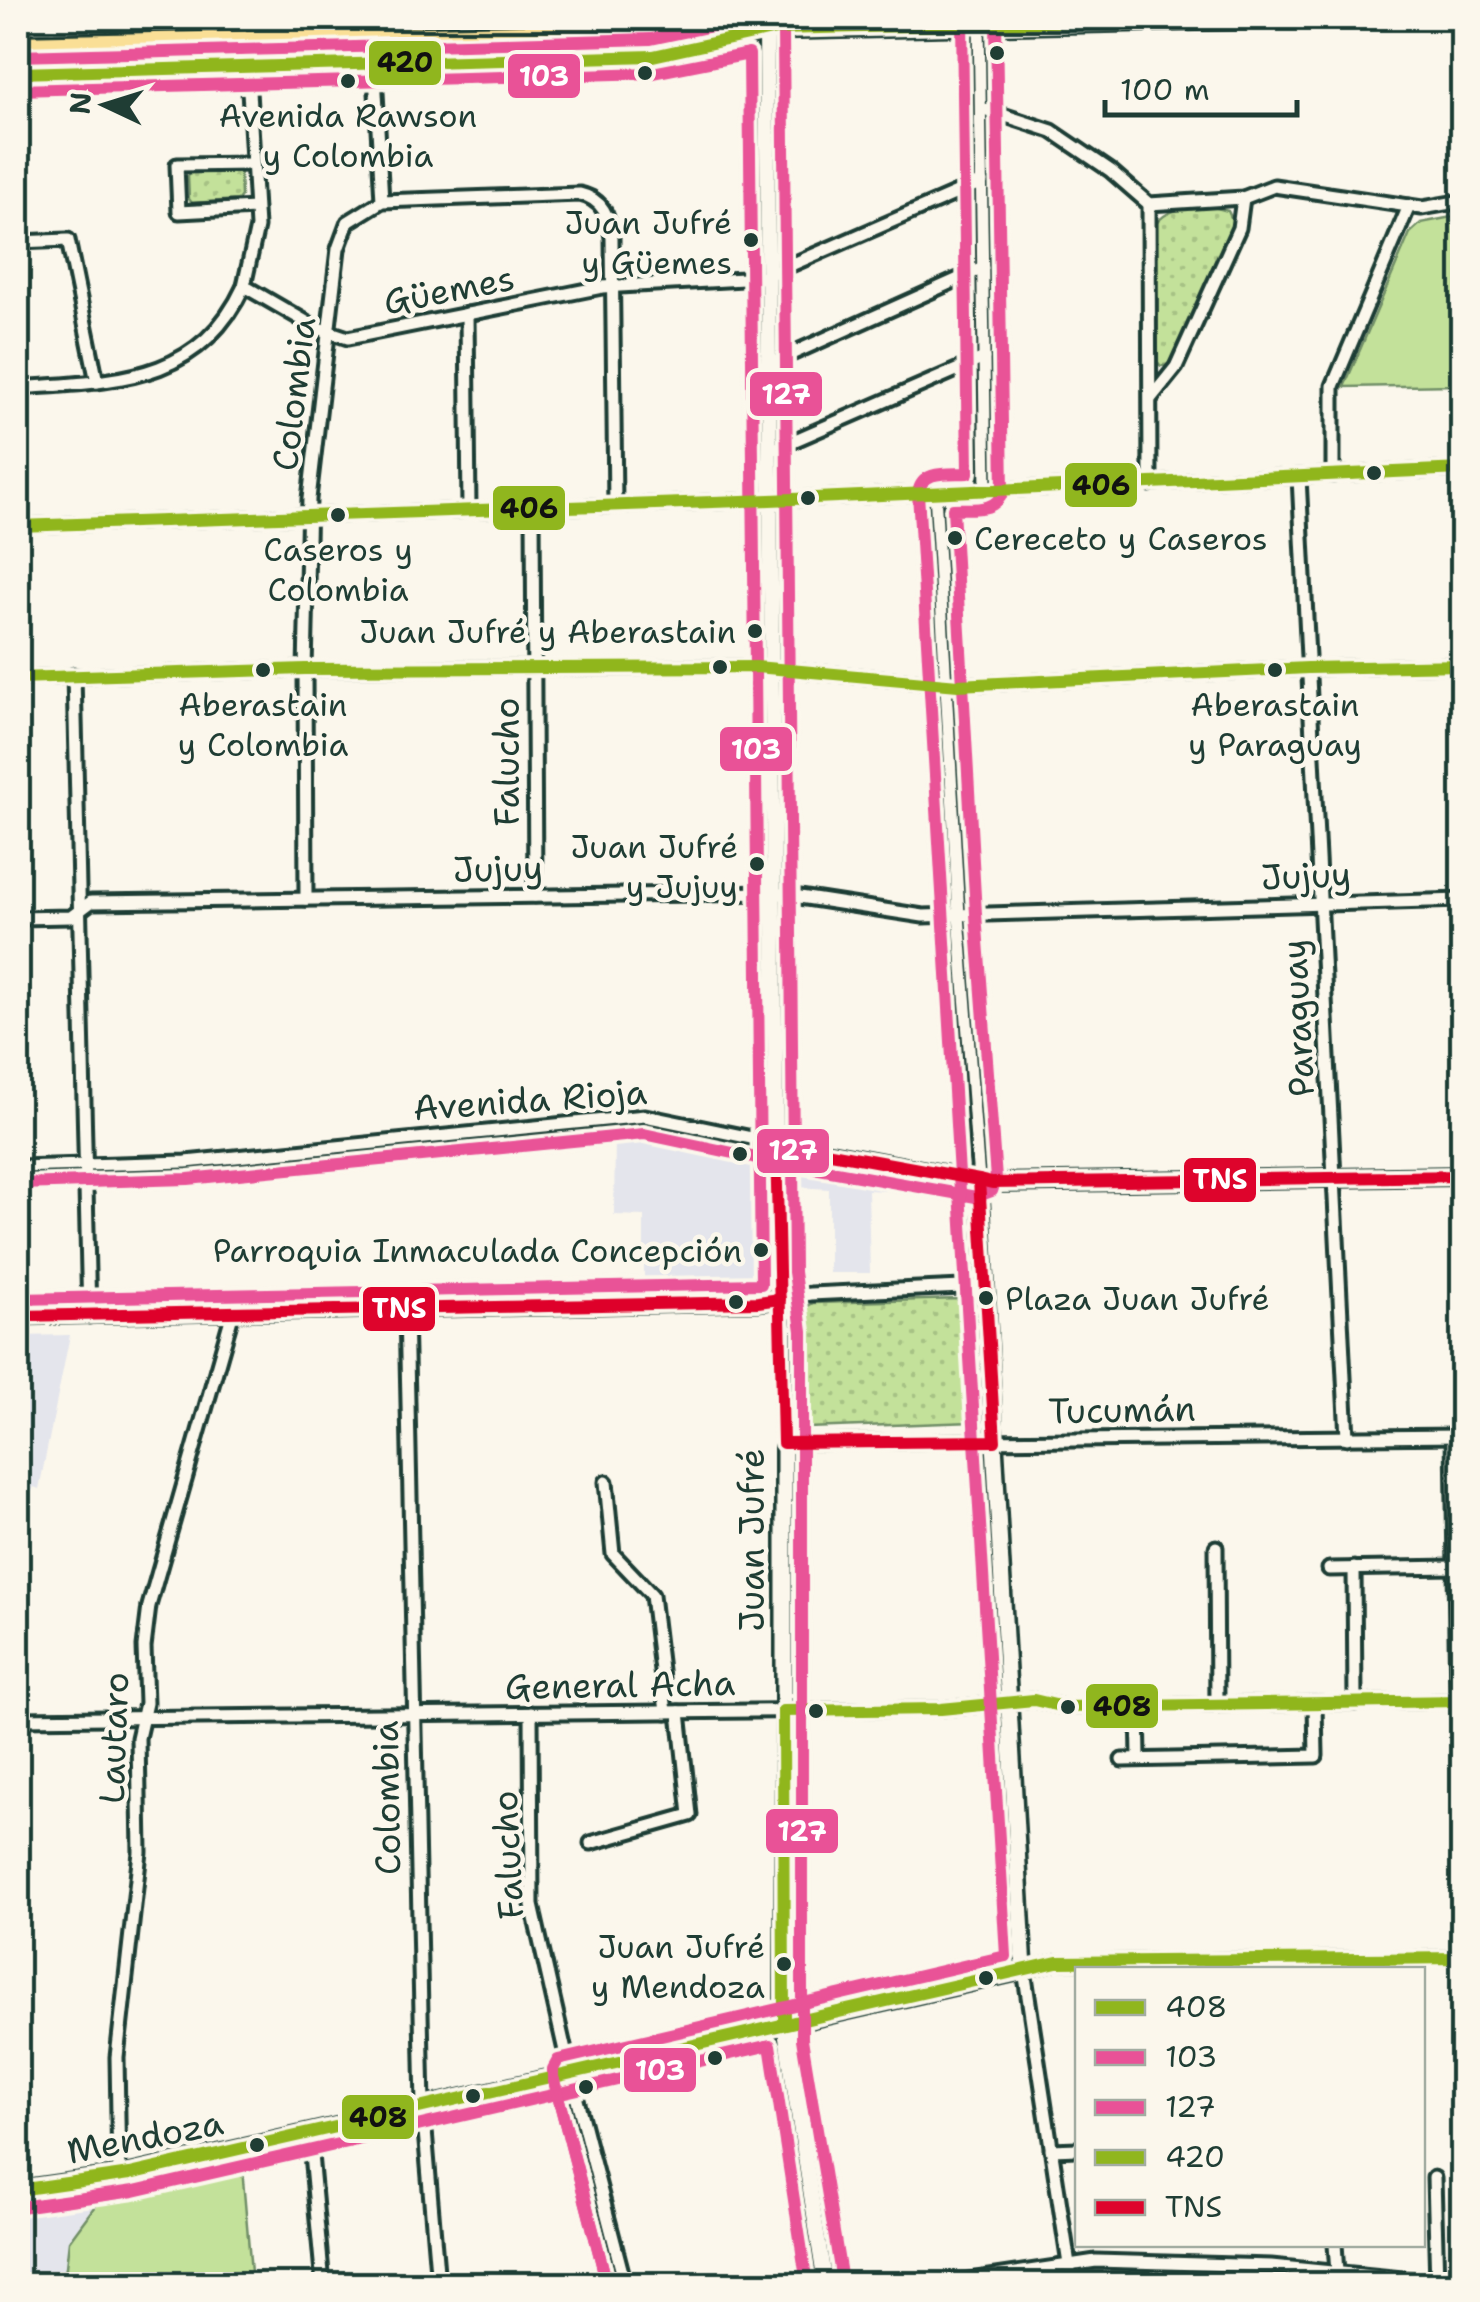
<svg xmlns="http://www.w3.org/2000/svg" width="1480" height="2302" font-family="'Shantell Sans',sans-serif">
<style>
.built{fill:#e4e5ec}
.grass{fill:url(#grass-tufts);stroke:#718f67;stroke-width:2.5}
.park{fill:url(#park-dots);stroke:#718f67;stroke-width:2.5}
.pitch{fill:#c3e19a;stroke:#718f67;stroke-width:2.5}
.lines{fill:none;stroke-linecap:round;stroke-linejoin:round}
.minor-casing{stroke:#1f3d34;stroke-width:19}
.tertiary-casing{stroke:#1f3d34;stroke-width:21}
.secondary-casing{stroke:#1f3d34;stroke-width:22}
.primary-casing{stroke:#1f3d34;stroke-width:25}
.minor{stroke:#fbf7ec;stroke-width:11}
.tertiary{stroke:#fbf7ec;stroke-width:14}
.secondary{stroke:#fbf7ec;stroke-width:15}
.primary{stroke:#fadf96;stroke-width:18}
.bus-1-casing{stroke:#fbf7ec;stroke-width:20}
.bus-2-casing{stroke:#fbf7ec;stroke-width:20}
.bus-3-casing{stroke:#fbf7ec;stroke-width:20}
.bus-4-casing{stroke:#fbf7ec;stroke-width:20}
.bus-5-casing{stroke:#fbf7ec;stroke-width:20}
.bus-6-casing{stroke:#fbf7ec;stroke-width:20}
.bus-1{stroke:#90b61e;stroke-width:12}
.bus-2{stroke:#e95297;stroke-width:12}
.bus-3{stroke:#e95297;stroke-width:12}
.bus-4{stroke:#90b61e;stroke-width:12}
.bus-5{stroke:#de042c;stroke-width:12}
.bus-6{stroke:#90b61e;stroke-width:12}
.bus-dot{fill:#1f3d34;stroke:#fbf7ec;stroke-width:4}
.labels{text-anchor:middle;stroke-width:9;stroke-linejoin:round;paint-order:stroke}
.bus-label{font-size:32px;fill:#1f3d34;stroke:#fbf7ec;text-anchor:end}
.street-label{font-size:35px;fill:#1f3d34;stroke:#fbf7ec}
.line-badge{stroke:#fbf7ec;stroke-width:4}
.badge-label{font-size:28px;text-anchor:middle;font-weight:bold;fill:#fff}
.pale-badge-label{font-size:28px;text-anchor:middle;font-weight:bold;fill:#111}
</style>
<defs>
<pattern id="grass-tufts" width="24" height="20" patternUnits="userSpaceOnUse" patternTransform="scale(2.5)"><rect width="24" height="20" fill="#c3e19a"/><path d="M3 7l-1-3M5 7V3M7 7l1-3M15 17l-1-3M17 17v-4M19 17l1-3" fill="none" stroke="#a7c285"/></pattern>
<pattern id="park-dots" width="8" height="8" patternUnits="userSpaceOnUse" patternTransform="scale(2.5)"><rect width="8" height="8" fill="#c3e19a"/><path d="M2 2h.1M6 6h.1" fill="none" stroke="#a7c285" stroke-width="1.8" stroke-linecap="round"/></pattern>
</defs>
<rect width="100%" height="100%" fill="#fbf7ec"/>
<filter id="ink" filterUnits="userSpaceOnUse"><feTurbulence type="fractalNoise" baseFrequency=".01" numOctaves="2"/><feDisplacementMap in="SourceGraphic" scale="20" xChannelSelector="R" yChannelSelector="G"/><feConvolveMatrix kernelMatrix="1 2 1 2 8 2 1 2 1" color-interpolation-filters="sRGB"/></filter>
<g filter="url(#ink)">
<g class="built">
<path d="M645,1133L747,1156L754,1164L753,1273L746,1281L644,1284V1216L614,1215L615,1136Z"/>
<path d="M807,1164L957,1192L960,1195L868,1190L870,1273H829V1189L797,1187V1170Z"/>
<path d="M70,1335L39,1489L34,1487L25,1506L18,1541V1336Z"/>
<path d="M100,2199L69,2241L64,2284H18V2210Z"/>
</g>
<g class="grass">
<path d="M752,18H770L765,24L657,48L595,51L593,48L595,41L670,37Z"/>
<path d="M566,41L578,50L397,53L464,44Z"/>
<path d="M231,48L237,55L235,58L18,64V51Z"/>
</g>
<g class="park">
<path d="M236,171L240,173L241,196L238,200L192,203L189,199L188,176L192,172Z"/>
<path d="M1213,207L1228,211L1235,226L1171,365L1161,366L1156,360L1155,225C1169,205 1191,209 1213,207Z"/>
<path d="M961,1299L975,1310L980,1409L973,1422L807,1428L799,1421L797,1320L803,1309L813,1303Z"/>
</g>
<g class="pitch">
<path d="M1462,215V381L1456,385L1344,387L1410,233L1421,223Z"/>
<path d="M242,2168L252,2284H64L69,2241L100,2199Z"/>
</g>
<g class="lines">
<g class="minor-casing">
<g id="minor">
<path d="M360,18V23L373,38L382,201"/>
<path d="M568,18L570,34L584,45L591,58"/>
<path d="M979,19L986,490"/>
<path d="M373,38L384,18"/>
<path d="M981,108L1052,131L1111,171L1149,204L1243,198L1274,186L1422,208L1462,201"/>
<path d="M253,164L177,165L179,212L255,208"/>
<path d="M1149,204L1150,484"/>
<path d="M18,242L68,240L97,382"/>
<path d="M244,286L257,227L246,40"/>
<path d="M467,314L469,510"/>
<path d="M769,364L983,268"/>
<path d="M18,388C111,381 198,385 244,286L315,327L348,338L602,287L761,278L982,182"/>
<path d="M1151,398L1176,367L1239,228L1243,198"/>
<path d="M770,451L984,358"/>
<path d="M1333,475V386L1409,206"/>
<path d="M1299,477L1347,1438"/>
<path d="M935,492L959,915L979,1180"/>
<path d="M533,508L535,896"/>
<path d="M18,526L770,500L1462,469"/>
<path d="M74,675L89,1316"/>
<path d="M18,678L305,669L756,667L958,685L1308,668L1462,665"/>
<path d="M306,899L305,669L309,499L338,249L348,222L382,201L580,194C603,199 609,217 612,238L615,505"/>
<path d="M18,918L71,917L91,902L774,893L923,916L1462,900"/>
<path d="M18,1167L186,1162L645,1116L776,1143"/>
<path d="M780,1299L810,1294L984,1286"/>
<path d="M406,1309L423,2107L438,2284"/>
<path d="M1453,1436L1457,1701"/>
<path d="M783,1443L1462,1436"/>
<path d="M606,1482L613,1554L652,1595L666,1712"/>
<path d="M1216,1547L1217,1705"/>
<path d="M1354,1568L1355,1703"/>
<path d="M1329,1569L1455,1567"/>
<path d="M1138,1706L1139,1757"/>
<path d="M531,1713L532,1905L570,2073L625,2284"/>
<path d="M18,1719L941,1709L1034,1700L1064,1707L1462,1701"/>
<path d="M1122,1760L1316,1756L1315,1704"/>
<path d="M591,1843L690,1815L679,1712"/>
<path d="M309,2133L323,2284"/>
<path d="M1051,2150L1078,2149"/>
<path d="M119,2176L117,2057L140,1852L138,1738L146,1703L144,1647L149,1606L233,1312"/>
<path d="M1434,2178L1437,2283"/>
<path d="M1335,2244L1337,2273"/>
<path d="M943,2284L1096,2261L1271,2266L1453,2284"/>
<path d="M1072,2284L1024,1970L1057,1962L1462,1958"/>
</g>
</g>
<g class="tertiary-casing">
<g id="tertiary">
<path d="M776,1143L766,32L778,18"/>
<path d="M18,1316L758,1302L780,1299"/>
<path d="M784,2024L825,2284"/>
</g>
</g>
<g class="secondary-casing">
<g id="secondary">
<path d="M784,2024V1331L777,1273L776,1143L992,1183L1462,1176"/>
<path d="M18,2190L130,2174L1024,1970L979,1180"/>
</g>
</g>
<g class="primary-casing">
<g id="primary">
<path d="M18,45L652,31L717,18"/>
<path d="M18,73L653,56L776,29L1264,18"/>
</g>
</g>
<use href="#minor" class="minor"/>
<use href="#tertiary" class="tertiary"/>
<use href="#secondary" class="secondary"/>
<use href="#primary" class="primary"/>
<g class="bus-1-casing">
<g id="bus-1">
<path d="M783,1711L941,1709L1034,1700L1064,1707L1462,1701"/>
<path d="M783,1711L784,2024"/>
<path d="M18,2190L130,2174L1057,1962L1462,1958"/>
</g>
</g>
<g class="bus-2-casing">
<g id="bus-2">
<path d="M19,1184L188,1179L644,1134L752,1157L976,1197L992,1191L996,1179L976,914L953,509C973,508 996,513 1003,491L996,18"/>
<path d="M18,1299L761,1284L749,54L653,73L18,90"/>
<path d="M553,2077L607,2284"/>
<path d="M20,2207L134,2191L770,2045L807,2284"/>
</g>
</g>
<g class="bus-3-casing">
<g id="bus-3">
<path d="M776,18L783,32L794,1272L802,1331V2039L842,2281"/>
<path d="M18,56L651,39L750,18"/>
<path d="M607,2284L553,2077V2069L558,2060L1006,1956L918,493C922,469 948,474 968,473L962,18"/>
</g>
</g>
<g class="bus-4-casing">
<path id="bus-4" d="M18,73L653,56L776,29L1264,18"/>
</g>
<g class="bus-5-casing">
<g id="bus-5">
<path d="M776,1143L979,1180L995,1441L783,1443Z"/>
<path d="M979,1180L992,1183L1462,1176"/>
<path d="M18,1316L758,1302L780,1299"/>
</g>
</g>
<g class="bus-6-casing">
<g id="bus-6">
<path d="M18,526L770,500L1462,469"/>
<path d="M18,678L305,669L756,667L958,685L1308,668L1462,665"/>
</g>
</g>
<use href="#bus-1" class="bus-1"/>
<use href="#bus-2" class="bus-2"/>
<use href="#bus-3" class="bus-3"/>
<use href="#bus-4" class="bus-4"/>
<use href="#bus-5" class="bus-5"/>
<use href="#bus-6" class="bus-6"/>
</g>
</g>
<g class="bus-dot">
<circle cx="997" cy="53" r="9"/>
<circle cx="645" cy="73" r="9"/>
<circle cx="348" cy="81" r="9"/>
<circle cx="751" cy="240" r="9"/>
<circle cx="1374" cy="473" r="9"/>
<circle cx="808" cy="498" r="9"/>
<circle cx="338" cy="515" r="9"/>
<circle cx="955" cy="538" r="9"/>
<circle cx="755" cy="631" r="9"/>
<circle cx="720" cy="667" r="9"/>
<circle cx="263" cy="670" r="9"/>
<circle cx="1275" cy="670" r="9"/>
<circle cx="757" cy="864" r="9"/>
<circle cx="740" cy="1154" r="9"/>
<circle cx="761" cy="1250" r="9"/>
<circle cx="986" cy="1298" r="9"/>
<circle cx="736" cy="1302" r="9"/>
<circle cx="1068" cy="1707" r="9"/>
<circle cx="816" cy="1711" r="9"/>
<circle cx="784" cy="1964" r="9"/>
<circle cx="986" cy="1978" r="9"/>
<circle cx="715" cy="2058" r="9"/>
<circle cx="586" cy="2087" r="9"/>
<circle cx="473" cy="2096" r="9"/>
<circle cx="257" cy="2145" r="9"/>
</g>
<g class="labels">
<g class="bus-label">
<text x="348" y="127" text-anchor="middle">Avenida Rawson<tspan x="348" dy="40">y Colombia</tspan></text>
<text x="732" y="234">Juan Jufré<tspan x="732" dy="40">y Güemes</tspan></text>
<text x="974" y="550" text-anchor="start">Cereceto y Caseros</text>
<text x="338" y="561" text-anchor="middle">Caseros y<tspan x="338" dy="40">Colombia</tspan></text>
<text x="736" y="643">Juan Jufré y Aberastain</text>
<text x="263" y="716" text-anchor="middle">Aberastain<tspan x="263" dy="40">y Colombia</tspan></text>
<text x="1275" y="716" text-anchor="middle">Aberastain<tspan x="1275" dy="40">y Paraguay</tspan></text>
<text x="738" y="858">Juan Jufré<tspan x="738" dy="40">y Jujuy</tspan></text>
<text x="742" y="1262">Parroquia Inmaculada Concepción</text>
<text x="1005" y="1310" text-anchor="start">Plaza Juan Jufré</text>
<text x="765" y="1958">Juan Jufré<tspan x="765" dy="40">y Mendoza</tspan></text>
</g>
<g class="street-label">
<text transform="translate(449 290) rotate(-11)" y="12">Güemes</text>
<text transform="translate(294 394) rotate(-83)" y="12">Colombia</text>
<text transform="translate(507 762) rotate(-90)" y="12">Falucho</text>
<text transform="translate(498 869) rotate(-1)" y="12">Jujuy</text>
<text transform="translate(1306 876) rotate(-2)" y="12">Jujuy</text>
<text transform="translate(1298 1018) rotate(-93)" y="12">Paraguay</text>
<text transform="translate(530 1100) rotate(-4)" y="12">Avenida Rioja</text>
<text transform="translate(1122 1410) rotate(-1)" y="12">Tucumán</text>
<text transform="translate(752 1540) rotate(-90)" y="12">Juan Jufré</text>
<text transform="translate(620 1685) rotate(-1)" y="12">General Acha</text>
<text transform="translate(114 1738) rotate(-88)" y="12">Lautaro</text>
<text transform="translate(387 1798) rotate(-91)" y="12">Colombia</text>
<text transform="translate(508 1855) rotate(-93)" y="12">Falucho</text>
<text transform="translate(145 2137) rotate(-11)" y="12">Mendoza</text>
</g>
</g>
<g class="line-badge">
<rect x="367" y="39" width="76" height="48" rx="10" fill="#90b61e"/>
<rect x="506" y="52" width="76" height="48" rx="10" fill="#e95297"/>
<rect x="748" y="370" width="76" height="48" rx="10" fill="#e95297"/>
<rect x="1063" y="461" width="76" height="48" rx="10" fill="#90b61e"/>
<rect x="491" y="484" width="76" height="48" rx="10" fill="#90b61e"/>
<rect x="718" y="725" width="76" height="48" rx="10" fill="#e95297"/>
<rect x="755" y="1127" width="76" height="48" rx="10" fill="#e95297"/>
<rect x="1182" y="1156" width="76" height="48" rx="10" fill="#de042c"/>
<rect x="361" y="1285" width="76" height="48" rx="10" fill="#de042c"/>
<rect x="1084" y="1682" width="76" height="48" rx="10" fill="#90b61e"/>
<rect x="764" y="1807" width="76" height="48" rx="10" fill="#e95297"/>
<rect x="622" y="2046" width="76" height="48" rx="10" fill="#e95297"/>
<rect x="340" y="2093" width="76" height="48" rx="10" fill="#90b61e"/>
</g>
<g class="badge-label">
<text x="544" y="86">103</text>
<text x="786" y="404">127</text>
<text x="756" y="759">103</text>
<text x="793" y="1160">127</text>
<text x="1220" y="1189">TNS</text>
<text x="399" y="1318">TNS</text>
<text x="802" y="1841">127</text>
<text x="660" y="2080">103</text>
</g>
<g class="pale-badge-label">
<text x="405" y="72">420</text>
<text x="1101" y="495">406</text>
<text x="529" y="518">406</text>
<text x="1122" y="1716">408</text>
<text x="378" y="2127">408</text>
</g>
<rect width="1480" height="2302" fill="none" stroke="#fbf7ec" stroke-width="60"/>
<rect x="30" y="30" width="1420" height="2242" fill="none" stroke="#1f3d34" stroke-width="4" filter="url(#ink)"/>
<rect x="1075" y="1967" width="350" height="280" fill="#fbf7ec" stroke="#a3ada2" stroke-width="2.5"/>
<rect x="1095" y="2000" width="50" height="15" fill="#90b61e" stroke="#a3ada2" stroke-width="2.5"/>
<text x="1165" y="2017" font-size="30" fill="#1f3d34">408</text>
<rect x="1095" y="2050" width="50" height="15" fill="#e95297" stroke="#a3ada2" stroke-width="2.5"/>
<text x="1165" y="2067" font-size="30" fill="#1f3d34">103</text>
<rect x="1095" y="2100" width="50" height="15" fill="#e95297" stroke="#a3ada2" stroke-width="2.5"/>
<text x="1165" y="2117" font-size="30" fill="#1f3d34">127</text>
<rect x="1095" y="2150" width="50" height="15" fill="#90b61e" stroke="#a3ada2" stroke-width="2.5"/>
<text x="1165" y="2167" font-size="30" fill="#1f3d34">420</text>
<rect x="1095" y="2200" width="50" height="15" fill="#de042c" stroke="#a3ada2" stroke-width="2.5"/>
<text x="1165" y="2217" font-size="30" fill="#1f3d34">TNS</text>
<g transform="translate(105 105) rotate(274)" stroke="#fbf7ec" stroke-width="8" paint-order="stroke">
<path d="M0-8L18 38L0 25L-18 38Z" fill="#1f3d34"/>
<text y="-15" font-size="28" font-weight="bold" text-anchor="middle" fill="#1f3d34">N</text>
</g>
<path d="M1105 100v15h192v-15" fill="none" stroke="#1f3d34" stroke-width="5"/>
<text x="1120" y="100" font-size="30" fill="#1f3d34" stroke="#fbf7ec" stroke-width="8" paint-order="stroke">100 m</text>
</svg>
